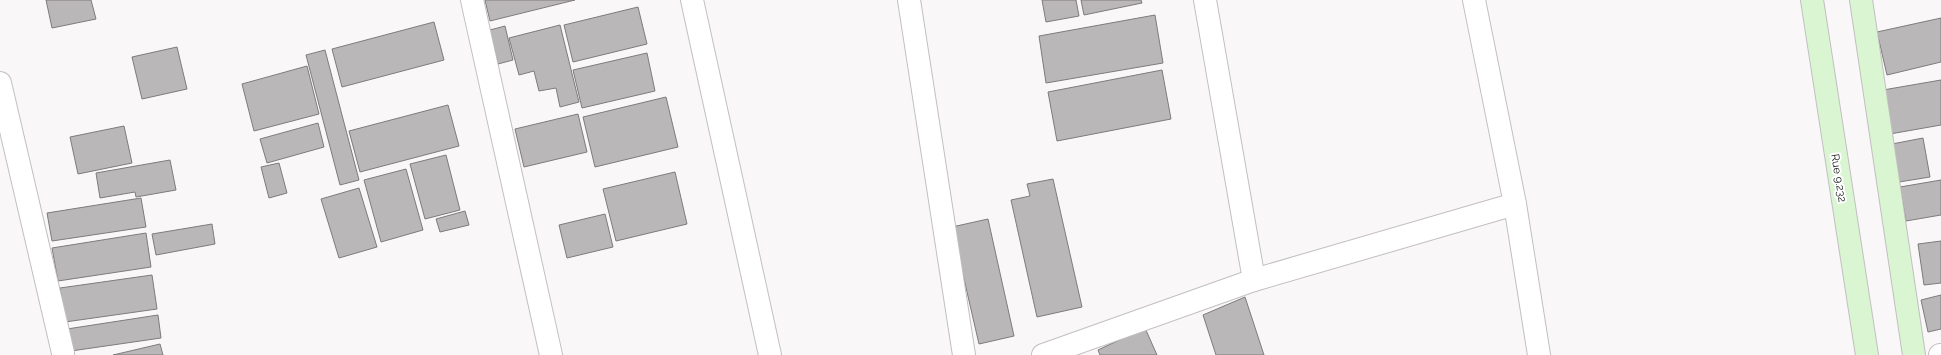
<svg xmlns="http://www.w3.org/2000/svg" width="1941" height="355" font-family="Raleway,sans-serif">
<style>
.building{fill:#bab7b9;stroke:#7e7b7d}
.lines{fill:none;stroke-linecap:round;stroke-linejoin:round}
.street-casing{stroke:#c2bfc1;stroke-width:24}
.secondary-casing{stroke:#c2bfc1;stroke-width:24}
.street{stroke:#fff;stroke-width:22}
.secondary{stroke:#d9f5d2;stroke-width:22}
.labels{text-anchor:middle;stroke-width:4;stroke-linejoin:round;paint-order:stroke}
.street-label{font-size:11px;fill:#171617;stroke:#fff}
</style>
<rect width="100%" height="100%" fill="#faf7f9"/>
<g class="building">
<path d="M46,0H91L96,19L52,28Z"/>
<path d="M485,0H575L490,21Z"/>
<path d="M1042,0H1076L1079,16L1046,22Z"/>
<path d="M1081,0H1141L1142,3L1084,15Z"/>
<path d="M638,7L647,44L573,62L564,25Z"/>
<path d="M1155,15L1163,63L1046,83L1039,36Z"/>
<path d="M1941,18V62L1887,75L1877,32Z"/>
<path d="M434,22L444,60L342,87L332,49Z"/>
<path d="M560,25L579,102L560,107L556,88L539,91L534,71L519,75L509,38Z"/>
<path d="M505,26L513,60L498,64L490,30Z"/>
<path d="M177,47L187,89L142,99L132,57Z"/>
<path d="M325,50L359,180L340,185L306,55Z"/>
<path d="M647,53L655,91L582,108L573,70Z"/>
<path d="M307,66L319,114L254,131L242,84Z"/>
<path d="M1162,70L1171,119L1057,141L1048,92Z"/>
<path d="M1941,80V125L1890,134L1883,90Z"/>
<path d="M666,97L678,147L595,167L583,117Z"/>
<path d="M448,105L459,146L360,172L349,131Z"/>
<path d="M578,114L587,152L524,167L515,129Z"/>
<path d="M318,123L324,147L267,163L260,139Z"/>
<path d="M124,126L132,163L78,174L70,137Z"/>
<path d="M1923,138L1930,177L1899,182L1892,144Z"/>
<path d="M446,155L460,210L425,219L410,164Z"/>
<path d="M170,160L176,190L136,197L135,192L100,198L96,173Z"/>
<path d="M279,163L287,193L269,198L261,167Z"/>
<path d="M406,169L423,230L381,242L364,180Z"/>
<path d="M675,172L687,224L616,241L603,189Z"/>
<path d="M1053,179L1082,307L1037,317L1011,200L1030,196L1027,184Z"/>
<path d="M1941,180V215L1906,221L1900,187Z"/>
<path d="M359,188L377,247L339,258L321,199Z"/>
<path d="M141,198L146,227L52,241L47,213Z"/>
<path d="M465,211L469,225L440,232L436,219Z"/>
<path d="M605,214L613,247L567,258L559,225Z"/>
<path d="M988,219L1014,336L979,344L952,227Z"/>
<path d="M212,224L215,244L156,255L152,234Z"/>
<path d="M146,233L151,267L58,281L52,248Z"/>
<path d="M1941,241V283L1924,285L1918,244Z"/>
<path d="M152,275L157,309L65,322L60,288Z"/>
<path d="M1941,295V329L1928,332L1921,300Z"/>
<path d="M1245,297L1264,355H1216L1203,315Z"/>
<path d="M158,315L161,338L71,351L67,329Z"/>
<path d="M1145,328L1157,355H1100L1098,350Z"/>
<path d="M160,344L163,355H113Z"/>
</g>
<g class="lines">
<g class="street-casing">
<g id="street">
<path d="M472,0L551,355"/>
<path d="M692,0L770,355"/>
<path d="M909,0L964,355"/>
<path d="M1205,0L1254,280"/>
<path d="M1474,0L1515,204L1539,355"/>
<path d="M0,83L63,353"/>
<path d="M1043,355L1254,280L1515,204"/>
<path d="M1940,355H1941"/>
</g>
</g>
<g class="secondary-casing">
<g id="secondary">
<path d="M1812,0L1867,355"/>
<path d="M1861,0L1914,355"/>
</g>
</g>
<use href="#street" class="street"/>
<use href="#secondary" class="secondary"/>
</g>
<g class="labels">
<g class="street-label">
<text transform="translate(1839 178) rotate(81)" y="4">Rue 9.232</text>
</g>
</g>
</svg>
